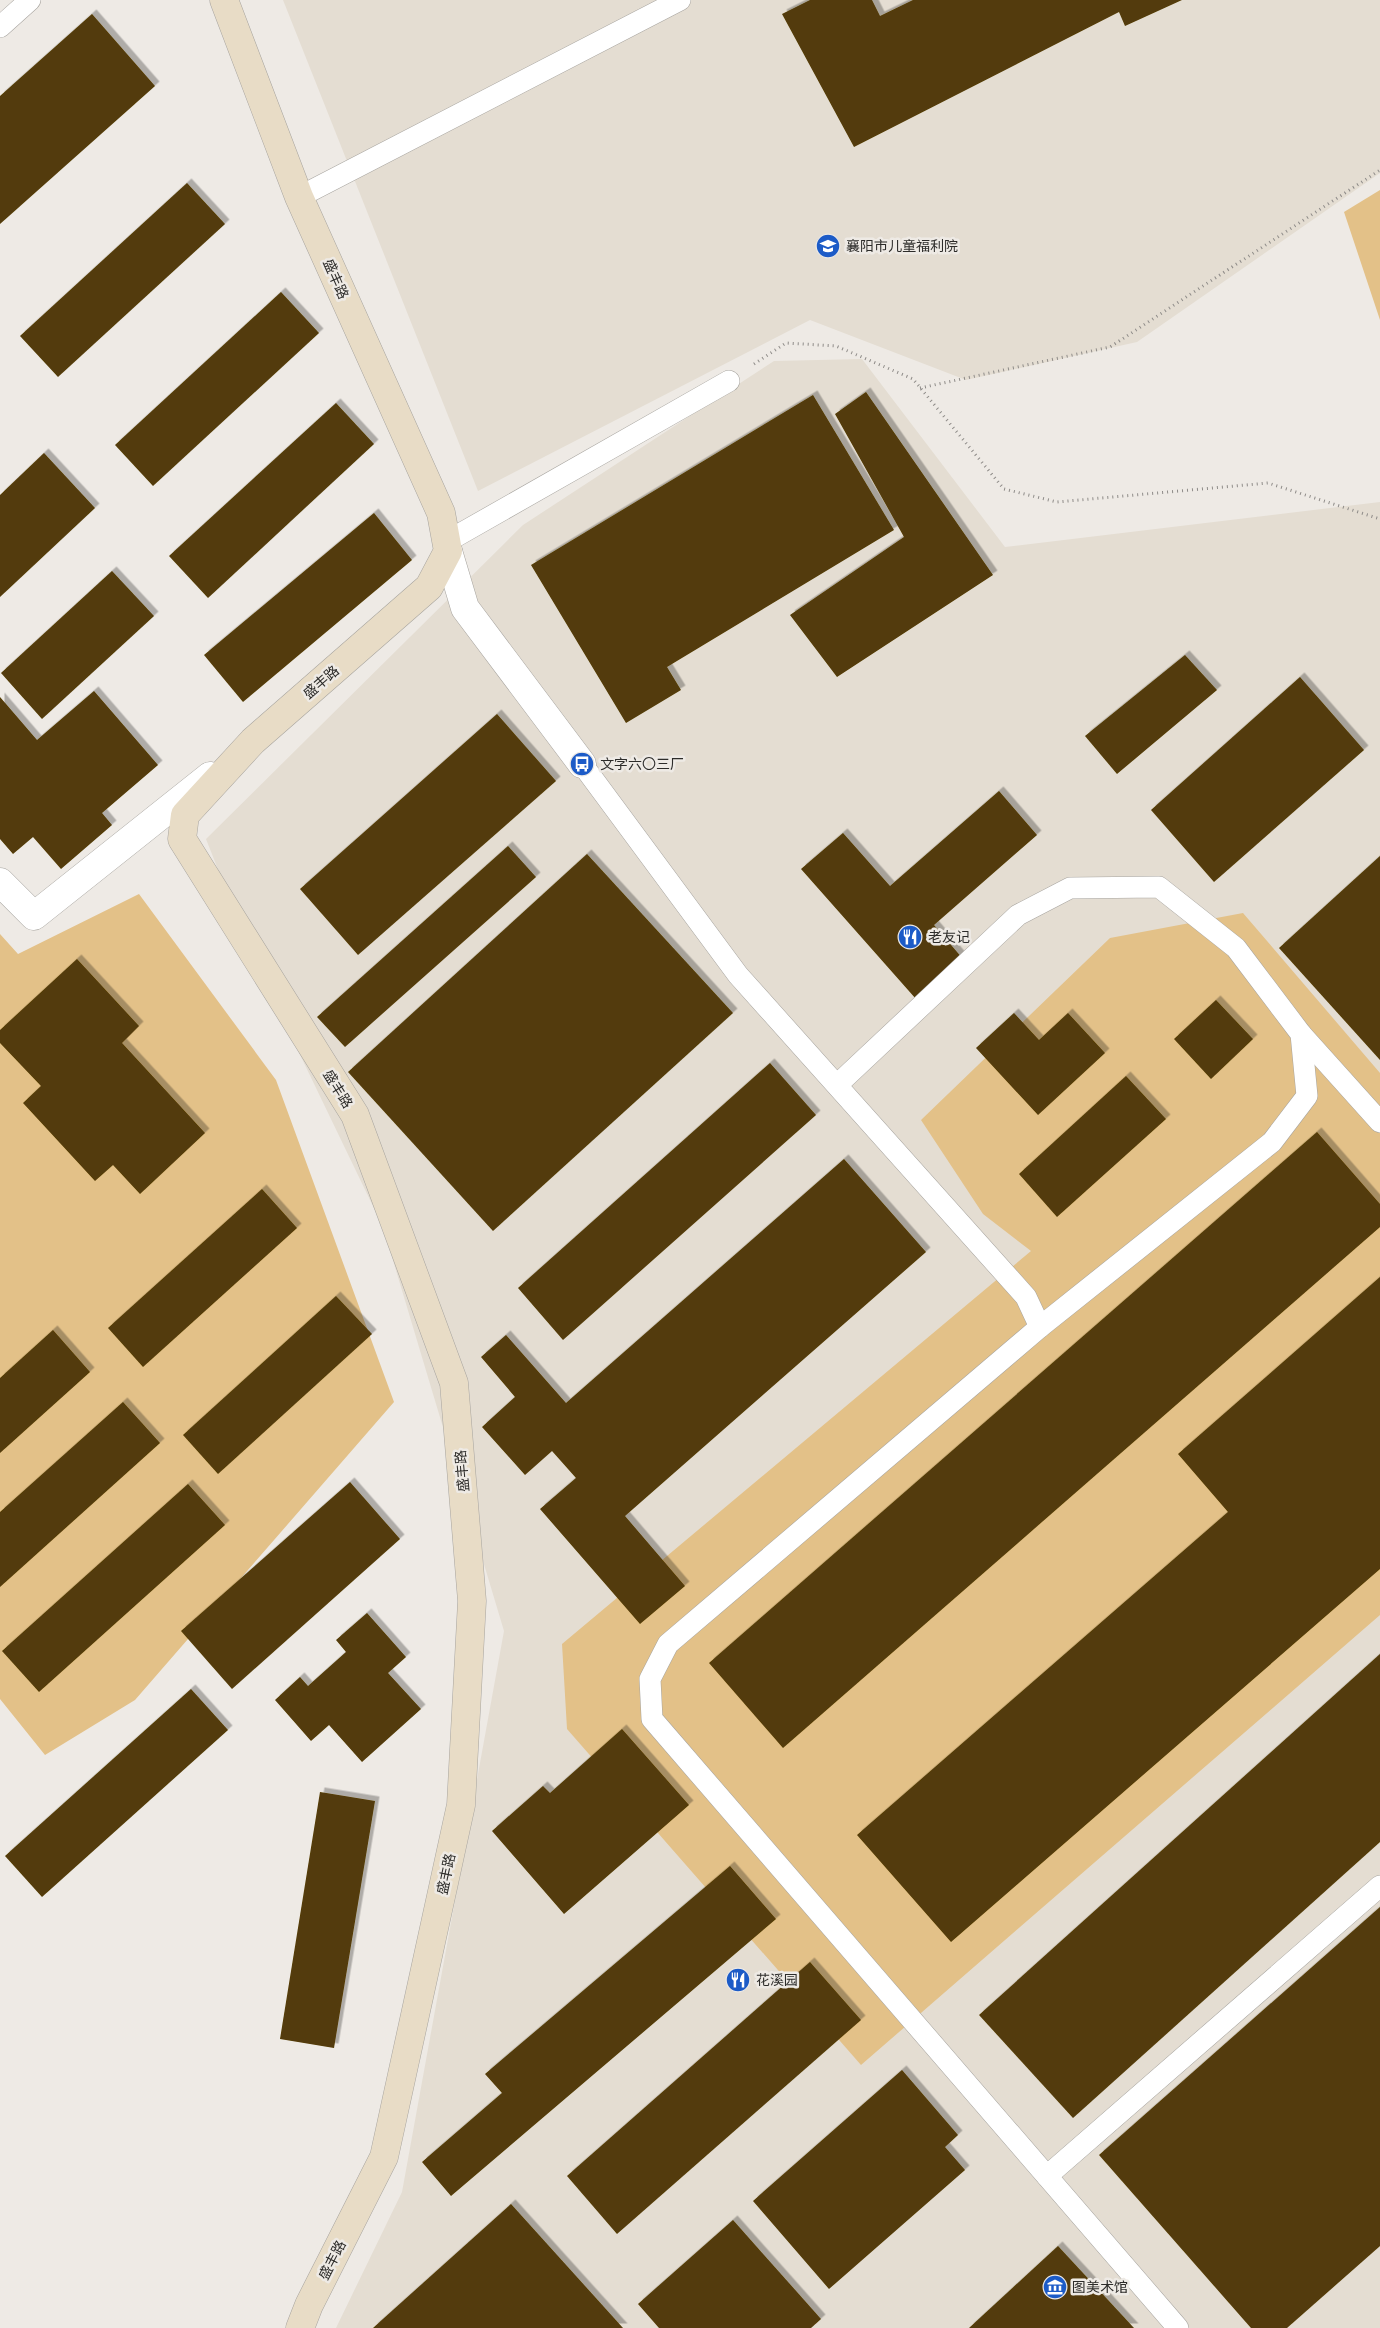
<svg xmlns="http://www.w3.org/2000/svg" width="1380" height="2328" font-family="'PT Sans','Noto Sans SC',sans-serif">
<style>
.built{fill:#e4ddd2}
.green{fill:#e3c188}
.building{fill:#533b07;filter:url(#shadow)}
.lines{fill:none;stroke-linecap:round;stroke-linejoin:round}
.lane-casing{stroke:#a7a49f;stroke-width:22}
.street-casing{stroke:#a7a49f;stroke-width:29}
.secondary-casing{stroke:#a7a49f;stroke-width:29}
.path{stroke:#8e8b88;stroke-width:3;stroke-dasharray:1 4;stroke-linecap:butt}
.lane{stroke:#fff;stroke-width:21}
.street{stroke:#fff;stroke-width:28}
.secondary{stroke:#e8dcc6;stroke-width:28}
.labels{text-anchor:middle;stroke-width:5;stroke-linejoin:round;paint-order:stroke}
.poi-label{font-size:14px;fill:#2d2c2a;stroke:#eeeae5;text-anchor:start}
.street-label{font-size:14px;fill:#2d2c2a;stroke:#eeeae5}
</style>
<defs>
<filter id="shadow"><feDropShadow dx="4.5" dy="-4.5" stdDeviation="0" flood-color="#0004"/></filter>
</defs>
<rect width="100%" height="100%" fill="#eeeae5"/>
<g class="built">
<path d="M283,0H1380V173L1137,342L966,380L810,320L478,491Z"/>
<path d="M862,359L1005,547L1380,502V2328H336L402,2192L504,1631L383,1227L251,953L206,839L523,525L774,361Z"/>
</g>
<g class="green">
<path d="M1380,190V320L1344,212Z"/>
<path d="M139,894L276,1080L394,1402L135,1700L45,1755L0,1699V934L18,954Z"/>
<path d="M1243,913L1380,1073V1615L861,2065L567,1729L562,1644L1031,1251L983,1214L921,1120L1110,938Z"/>
</g>
<g class="building">
<path d="M810,0H872L880,16L913,0H1182L1125,26L1119,12L854,147L782,14Z"/>
<path d="M92,14L155,86L0,224V96Z"/>
<path d="M187,183L225,224L58,377L20,336Z"/>
<path d="M281,292L319,333L153,486L115,445Z"/>
<path d="M866,392L993,575L837,677L790,615L904,537L835,414Z"/>
<path d="M813,395L894,530L667,667L681,690L626,723L531,565Z"/>
<path d="M336,403L374,444L208,598L169,556Z"/>
<path d="M44,453L95,508L0,597V495Z"/>
<path d="M374,513L412,560L243,702L204,655Z"/>
<path d="M112,571L154,616L42,719L1,673Z"/>
<path d="M1185,655L1217,690L1117,774L1085,736Z"/>
<path d="M1300,677L1364,750L1214,882L1151,810Z"/>
<path d="M94,691L158,765L102,813L112,825L61,869L33,837L13,854L0,839V697L37,740Z"/>
<path d="M497,714L556,781L358,955L300,889Z"/>
<path d="M999,791L1037,835L934,925L963,959L916,999L801,869L843,833L890,886Z"/>
<path d="M508,846L536,877L345,1047L317,1017Z"/>
<path d="M587,854L733,1013L493,1231L348,1072Z"/>
<path d="M1380,856V1060L1279,948Z"/>
<path d="M77,959L139,1026L122,1043L205,1133L140,1194L113,1165L95,1181L23,1103L41,1086L0,1043V1030Z"/>
<path d="M1216,1000L1253,1039L1211,1079L1174,1039Z"/>
<path d="M1014,1013L1039,1040L1068,1013L1105,1053L1038,1115L976,1048Z"/>
<path d="M770,1063L816,1115L563,1340L518,1288Z"/>
<path d="M1126,1076L1166,1119L1057,1217L1019,1174Z"/>
<path d="M1317,1132L1380,1204V1227L783,1748L709,1663Z"/>
<path d="M844,1159L926,1252L625,1516L685,1586L640,1624L540,1509L576,1478L552,1451L525,1475L482,1427L515,1397L481,1357L506,1335L566,1403Z"/>
<path d="M262,1189L297,1228L143,1367L108,1328Z"/>
<path d="M1380,1277V1569L951,1942L857,1835L1228,1512L1178,1454Z"/>
<path d="M336,1296L372,1334L218,1474L183,1435Z"/>
<path d="M53,1330L90,1372L0,1453V1378Z"/>
<path d="M123,1402L160,1443L0,1587V1512Z"/>
<path d="M350,1482L400,1539L232,1689L181,1631Z"/>
<path d="M188,1484L225,1525L39,1692L2,1651Z"/>
<path d="M367,1613L406,1657L388,1673L421,1709L362,1762L329,1725L311,1741L275,1700L300,1677L308,1686L346,1652L336,1640Z"/>
<path d="M1380,1654V1842L1073,2118L979,2015Z"/>
<path d="M191,1689L228,1730L42,1897L5,1856Z"/>
<path d="M622,1729L689,1805L564,1914L492,1831L543,1786L550,1793Z"/>
<path d="M320,1792L375,1801L334,2048L280,2039Z"/>
<path d="M730,1866L776,1919L451,2196L422,2162L502,2093L485,2074Z"/>
<path d="M1380,1907V2246L1287,2328H1251L1099,2155Z"/>
<path d="M810,1962L861,2020L617,2234L567,2176Z"/>
<path d="M902,2070L958,2135L945,2147L965,2170L829,2289L753,2201Z"/>
<path d="M511,2204L623,2328H373Z"/>
<path d="M733,2220L821,2319L811,2328H659L638,2304Z"/>
<path d="M1058,2246L1134,2328H969Z"/>
</g>
<g class="lines">
<g class="lane-casing">
<g id="lane">
<path d="M0,27L30,0"/>
<path d="M299,197L680,0"/>
<path d="M446,542L729,381"/>
<path d="M582,764L738,975L1026,1297L1040,1327L1272,1142L1307,1096L1301,1034L1236,948L1159,887L1070,888L1018,915L837,1085"/>
<path d="M1301,1034L1380,1122"/>
<path d="M1040,1327L668,1644L650,1679L652,1719L1178,2328"/>
<path d="M1047,2176L1380,1886"/>
</g>
</g>
<g class="street-casing">
<g id="street">
<path d="M448,551L465,608L582,764"/>
<path d="M0,882L34,916L210,776"/>
</g>
</g>
<g class="secondary-casing">
<path id="secondary" d="M224,0L299,197L441,513L448,551L429,587L253,741L185,815L182,839L355,1115L454,1383L472,1601L461,1805L384,2157L309,2305L300,2328"/>
</g>
<g class="path">
<path d="M754,364L786,343L836,346L913,379L1004,489L1057,502L1268,483L1380,519"/>
<path d="M920,388L1110,347L1380,170"/>
</g>
<use href="#lane" class="lane"/>
<use href="#street" class="street"/>
<use href="#secondary" class="secondary"/>
</g>
<defs>
<g id="school-disc" transform="scale(1.25)"><circle r="9.5" fill="#1c5bc7" stroke="#eeeae5"/><path d="M0-5L7-2L0 1L-7-2ZM-4 1L0 2.5L4 1V4Q0 6-4 4Z" fill="#fff"/></g>
<g id="bus-disc" transform="scale(1.25)"><circle r="9.5" fill="#1c5bc7" stroke="#eeeae5"/><path d="M-5-6H5V4H4V6H2V4H-2V6H-4V4H-5ZM-3.5-4V0h7V-4ZM-3.5 1.2v1.5H-2V1.2ZM2 1.2v1.5H3.5V1.2Z" fill="#fff"/></g>
<g id="restaurant-disc" transform="scale(1.25)"><circle r="9.5" fill="#1c5bc7" stroke="#eeeae5"/><path d="M-5-6h1v4h1v-4h1v4h1v-4h1v5L-1.5 .5V6h-2V.5L-5-1ZM5-6V6H3V1.5H1.5Q1.5-4 5-6Z" fill="#fff"/></g>
<g id="museum-disc" transform="scale(1.25)"><circle r="9.5" fill="#1c5bc7" stroke="#eeeae5"/><path d="M0-6L6-3V-2H-6V-3ZM-5-1h2V3h-2ZM-1-1h2V3h-2ZM3-1h2V3H3ZM-6 4H6V6H-6Z" fill="#fff"/></g>
</defs>
<g fill-rule="evenodd">
<use href="#school-disc" x="828" y="246"/>
<use href="#bus-disc" x="582" y="764"/>
<use href="#restaurant-disc" x="910" y="937"/>
<use href="#restaurant-disc" x="738" y="1980"/>
<use href="#museum-disc" x="1055" y="2287"/>
</g>
<g class="labels">
<g class="poi-label">
<text x="846" y="251">襄阳市儿童福利院</text>
<text x="600" y="769">文字六〇三厂</text>
<text x="928" y="942">老友记</text>
<text x="756" y="1985">花溪园</text>
<text x="1072" y="2292">图美术馆</text>
</g>
<g class="street-label">
<text transform="translate(336 279) rotate(66)" y="5">盛丰路</text>
<text transform="translate(321 682) rotate(-41)" y="5">盛丰路</text>
<text transform="translate(338 1089) rotate(58)" y="5">盛丰路</text>
<text transform="translate(462 1471) rotate(-95)" y="5">盛丰路</text>
<text transform="translate(446 1874) rotate(-78)" y="5">盛丰路</text>
<text transform="translate(332 2260) rotate(-63)" y="5">盛丰路</text>
</g>
</g>
</svg>
